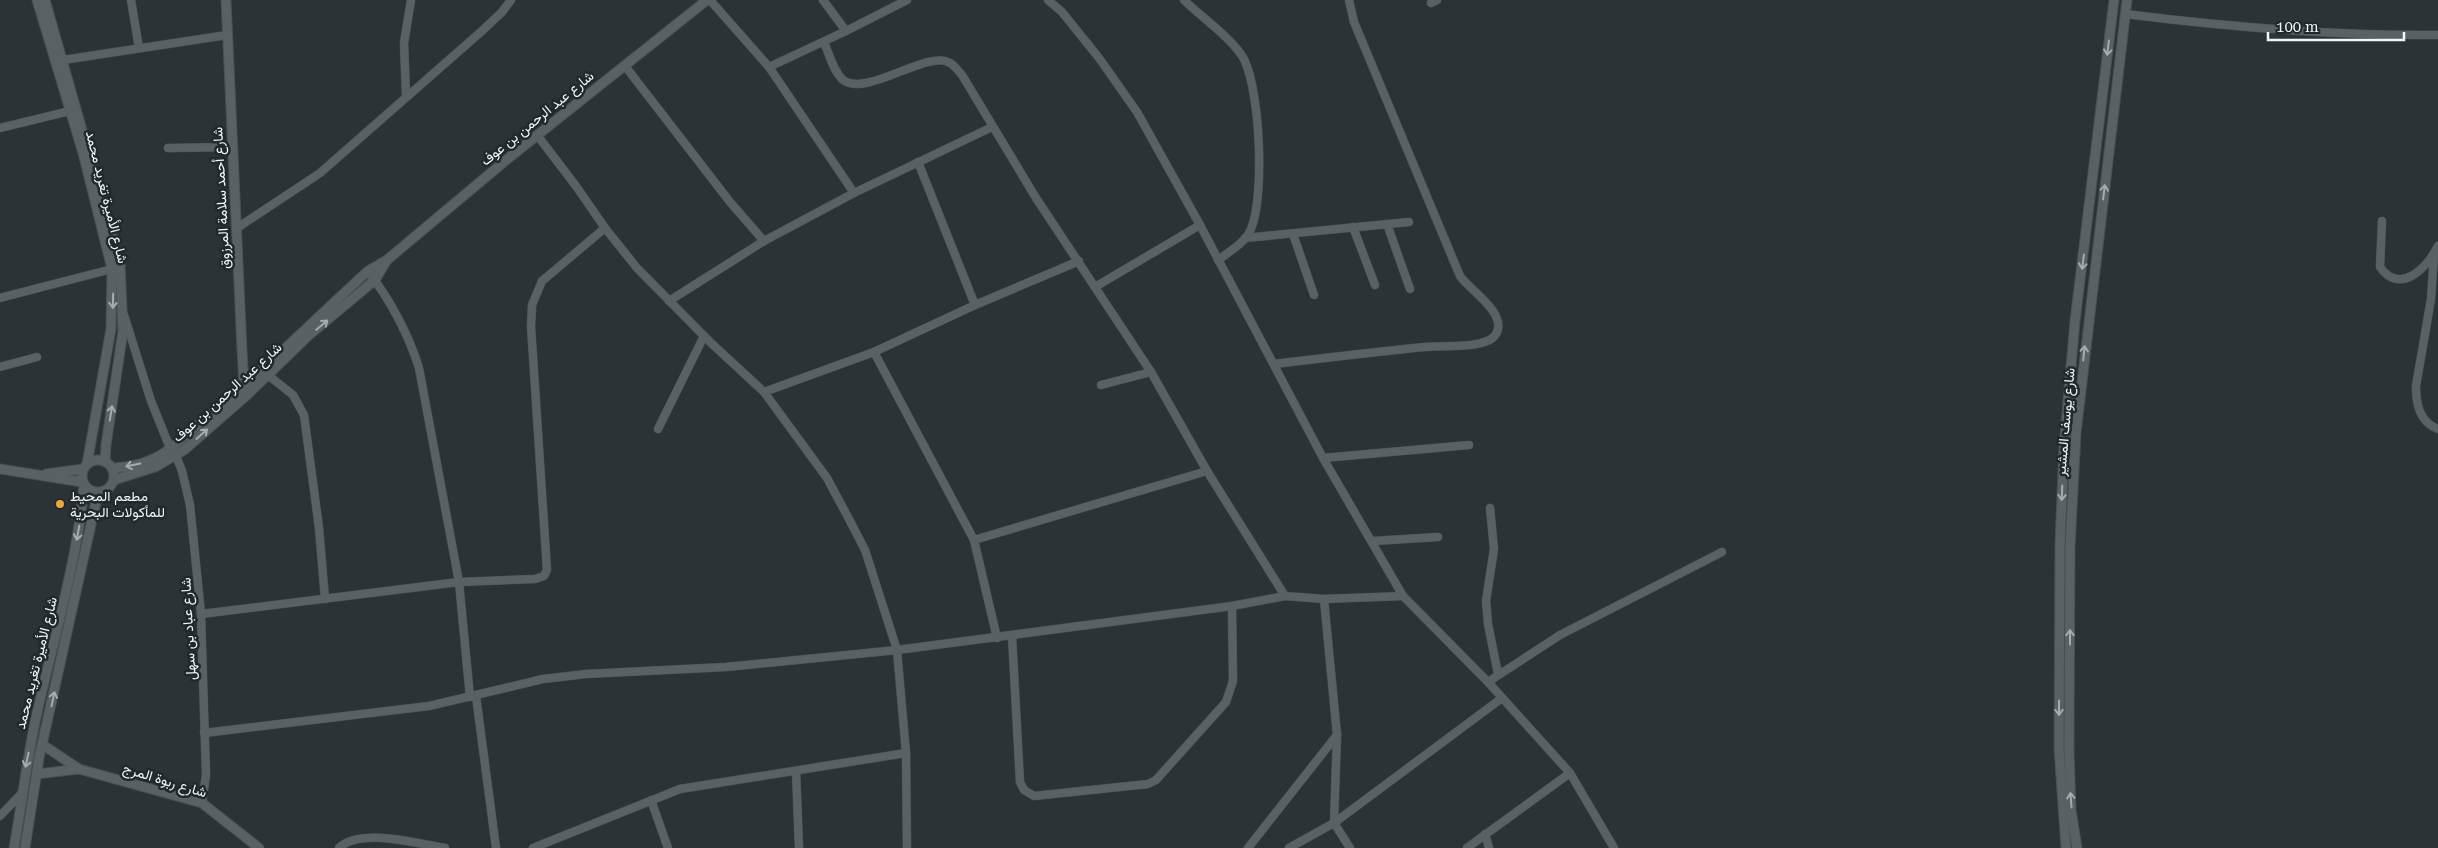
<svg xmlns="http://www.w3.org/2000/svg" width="2438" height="848" font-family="'Roboto Serif',Vazirmatn,serif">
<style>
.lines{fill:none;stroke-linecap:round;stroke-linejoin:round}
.minor-casing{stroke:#484f51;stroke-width:9}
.tertiary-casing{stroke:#484f51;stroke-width:11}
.minor{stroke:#586164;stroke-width:8}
.tertiary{stroke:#586164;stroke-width:9}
.oneway{stroke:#a4acae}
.poi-dot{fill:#eca93a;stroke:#21292b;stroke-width:2}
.labels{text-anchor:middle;stroke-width:5;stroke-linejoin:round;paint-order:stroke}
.street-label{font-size:14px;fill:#f1f6f7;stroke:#21292b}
.poi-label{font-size:14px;fill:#f1f6f7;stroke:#21292b;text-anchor:start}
</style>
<rect width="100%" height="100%" fill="#2a3335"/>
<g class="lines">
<g class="minor-casing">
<g id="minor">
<path d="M131,0L139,48"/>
<path d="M710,0L769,67L854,193"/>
<path d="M1048,0L1062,12L1099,58L1137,112L1200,225L1323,458L1403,596L1488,682L1570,773L1614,848"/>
<path d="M1184,0C1201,17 1232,38 1244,59C1260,92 1265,195 1251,229C1246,242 1229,252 1218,260"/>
<path d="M1431,3L1437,0"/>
<path d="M2125,14C2229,27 2333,36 2438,35"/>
<path d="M846,31L907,0"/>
<path d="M824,42C829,54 833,70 842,79C863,99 926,51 948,62C954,64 958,71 962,75L1036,198L1151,372L1207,471L1285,596"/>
<path d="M63,60L227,35"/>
<path d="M625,66L730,202L764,241"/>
<path d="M769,67L846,31L823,0"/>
<path d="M406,95L404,43L411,0"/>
<path d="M0,128L70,111"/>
<path d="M537,135L576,186L605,228L637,268L710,342L764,392L827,478L850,521L865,550L897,650L906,753L907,848"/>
<path d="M168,148L232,147"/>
<path d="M918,162L975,305"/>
<path d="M2382,221L2380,267C2400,296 2428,267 2438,246"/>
<path d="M1387,224L1410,289"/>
<path d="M1353,227L1375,285"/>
<path d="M237,228L320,173L483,30L502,12L511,0"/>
<path d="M1293,234L1314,295"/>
<path d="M1245,238L1409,222"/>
<path d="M2434,255L2431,299L2416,386C2416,403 2419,422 2438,429"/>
<path d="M368,271C390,300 408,333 419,368L459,582L470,697"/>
<path d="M1095,287L1200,225"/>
<path d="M0,298L112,269"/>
<path d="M669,301L764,241L854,193L992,127"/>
<path d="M124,315L151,401L170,448"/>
<path d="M874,352L974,540L997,638"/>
<path d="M1274,364C1324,358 1374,352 1425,347C1443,345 1464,348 1481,343C1489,341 1496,338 1498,329C1502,310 1471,291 1460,276L1354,22L1349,0"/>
<path d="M0,367L37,357"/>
<path d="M268,375L293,395L304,415L319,528L325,599"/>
<path d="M1101,385L1151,372"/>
<path d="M764,392L874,352L975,305L1079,261"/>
<path d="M658,429L704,336"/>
<path d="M176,456L182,471L190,505L201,614L206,775L202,803"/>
<path d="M1323,458L1469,445"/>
<path d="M1490,508L1494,549L1486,601L1488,624L1498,674"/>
<path d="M974,540L1207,471"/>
<path d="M1373,541L1438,537"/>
<path d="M1324,599L1337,735L1334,823L1350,848"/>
<path d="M201,614L459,582L535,579L544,576L547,570L531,326L532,305L542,281L605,228"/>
<path d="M1012,636L1020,782L1024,790L1034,796L1148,784L1156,780L1226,702L1233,681L1232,606"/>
<path d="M1488,682L1560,635L1722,552"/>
<path d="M476,696L496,848"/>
<path d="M204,733L429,706L543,679L586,674L726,667L897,650L1232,606L1285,596L1324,599L1403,596"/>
<path d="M796,771L799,848"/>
<path d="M651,800L668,848"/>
<path d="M0,816L22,793"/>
<path d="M1485,834L1489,848"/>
<path d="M339,848C360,827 418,844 445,848"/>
<path d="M533,848L680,789L906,753"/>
<path d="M1248,848L1337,735"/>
<path d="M1289,848L1334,823L1502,698"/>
<path d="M1467,848L1570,773"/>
</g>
</g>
<g class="tertiary-casing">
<g id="tertiary">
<path d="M37,0L83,153L112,269L111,329L87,464"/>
<path d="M45,0L120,264L123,331L106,445L105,462"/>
<path d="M226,0L242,350L244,386L248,394"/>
<circle cx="98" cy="476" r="16"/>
<path d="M112,468C126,467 139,466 153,459C171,451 185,435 201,422C260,375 313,321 368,271L387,260L505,161L707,0"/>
<path d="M0,469L82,482"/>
<path d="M46,474L83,469"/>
<path d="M114,480L155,467L184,450L248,394L309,335L375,280L387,260"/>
<path d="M43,745L79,769"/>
<path d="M37,774L79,769L202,803L259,848"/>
<path d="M14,848C22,803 27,758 37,713C54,637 77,563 84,485"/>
<path d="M25,848L39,758L98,493"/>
<path d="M2066,848L2059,748L2060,544L2064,447L2075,321L2114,0"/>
<path d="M2077,848L2071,810L2069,749L2070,547L2076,433L2127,0"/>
</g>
</g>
<use href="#minor" class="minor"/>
<use href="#tertiary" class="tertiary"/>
</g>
<defs><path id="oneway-shaft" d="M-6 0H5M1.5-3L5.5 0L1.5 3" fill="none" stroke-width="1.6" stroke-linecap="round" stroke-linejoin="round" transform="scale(1.25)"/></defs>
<g class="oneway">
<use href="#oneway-shaft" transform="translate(2108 48) rotate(97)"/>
<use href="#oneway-shaft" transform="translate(2104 192) rotate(-83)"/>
<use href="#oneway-shaft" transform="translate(2083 262) rotate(97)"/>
<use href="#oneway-shaft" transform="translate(113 301) rotate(91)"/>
<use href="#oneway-shaft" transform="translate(322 325) rotate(-40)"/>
<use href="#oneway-shaft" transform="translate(2084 353) rotate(-84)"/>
<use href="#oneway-shaft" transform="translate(111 413) rotate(-81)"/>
<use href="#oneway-shaft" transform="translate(202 434) rotate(-42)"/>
<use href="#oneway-shaft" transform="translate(133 465) rotate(168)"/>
<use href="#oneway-shaft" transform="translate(2062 493) rotate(92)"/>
<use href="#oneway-shaft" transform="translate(78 533) rotate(100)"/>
<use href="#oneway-shaft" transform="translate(2070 637) rotate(-90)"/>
<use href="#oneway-shaft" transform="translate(53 699) rotate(-78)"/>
<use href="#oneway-shaft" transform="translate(2059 708) rotate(90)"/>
<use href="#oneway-shaft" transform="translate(27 760) rotate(102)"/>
<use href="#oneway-shaft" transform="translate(2071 800) rotate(-94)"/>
</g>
<circle class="poi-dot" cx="60" cy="504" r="5"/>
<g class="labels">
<g class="street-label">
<text transform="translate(537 118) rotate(-39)" y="5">شارع عبد الرحمن بن عوف</text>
<text transform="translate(107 197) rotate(76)" y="5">شارع الأميرة تغريد محمد</text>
<text transform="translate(221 198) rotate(-93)" y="5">شارع أحمد سلامة المرزوق</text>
<text transform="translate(227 392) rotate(-42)" y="5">شارع عبد الرحمن بن عوف</text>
<text transform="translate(2065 422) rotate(-85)" y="5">شارع يوسف المشير</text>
<text transform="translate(188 629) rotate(-93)" y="5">شارع عباد بن سهل</text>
<text transform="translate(36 663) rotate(-76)" y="5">شارع الأميرة تغريد محمد</text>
<text transform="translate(165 780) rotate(17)" y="5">شارع ربوة المرج</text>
</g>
<g class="poi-label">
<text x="70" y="501">مطعم المحيط<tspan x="70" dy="16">للمأكولات البحرية</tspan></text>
</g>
</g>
<path d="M2268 32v8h136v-8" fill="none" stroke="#f1f6f7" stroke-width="2.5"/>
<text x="2276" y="32" font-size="15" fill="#f1f6f7" stroke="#21292b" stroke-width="4" paint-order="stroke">100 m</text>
</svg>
